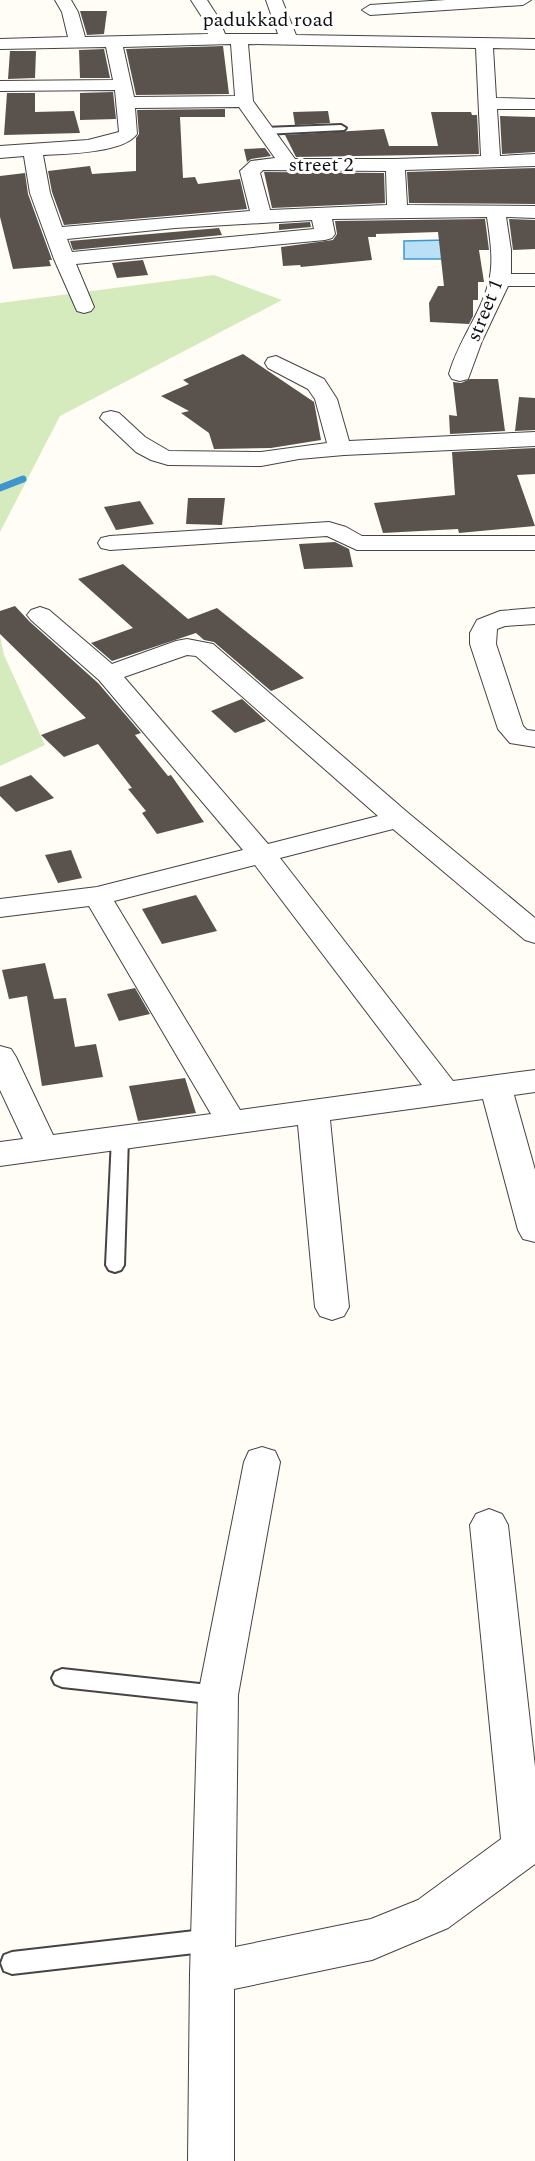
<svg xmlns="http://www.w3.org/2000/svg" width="535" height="2161" font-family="Spectral,serif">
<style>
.green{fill:#d5ebbd}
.water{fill:#b9e0f7;stroke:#3f96cf;stroke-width:1.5}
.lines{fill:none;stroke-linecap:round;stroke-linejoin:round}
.stream{stroke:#3f96cf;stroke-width:7}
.building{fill:#5a524d}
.service-casing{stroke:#444;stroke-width:4}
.minor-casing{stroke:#444;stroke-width:2}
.service{fill:#fff;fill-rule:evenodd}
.minor{fill:#fff;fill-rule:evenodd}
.labels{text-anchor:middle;stroke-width:6;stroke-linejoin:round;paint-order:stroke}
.far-street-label{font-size:20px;fill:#111;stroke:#fff}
</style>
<rect width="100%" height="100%" fill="#fffdf5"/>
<g class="green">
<path d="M214,275L282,300L60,416L0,532V303Z"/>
<path d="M0,636L4,655L45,745L0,766Z"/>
</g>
<path class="water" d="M447,240L448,259H404V241Z"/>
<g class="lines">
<path class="stream" d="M0,488L23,479"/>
</g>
<g class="building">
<path d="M80,11H107L104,34L87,35Z"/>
<path d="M223,46L229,94L136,95L126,49Z"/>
<path d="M104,49L110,78H80L79,50Z"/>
<path d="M10,51H36L35,78L8,79Z"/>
<path d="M113,92L116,119L80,120V93Z"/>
<path d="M7,93H35V112L74,111L80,133L4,135Z"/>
<path d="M225,109V117H180L183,178L195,177L198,184L240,179L247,209L64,225L52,192L48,171L90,166L92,174L136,171V138L139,134L137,110Z"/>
<path d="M328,111L330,123L295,125L293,112Z"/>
<path d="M431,112H471L472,115H477L479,154L296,157L285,135L384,129L389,146H438Z"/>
<path d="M500,116L535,117V152L502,154Z"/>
<path d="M265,148L271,156L251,159L247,162L244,149Z"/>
<path d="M535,168V204L409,203L407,172Z"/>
<path d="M264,172L384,173L385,203L272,208Z"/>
<path d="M25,173L28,194L52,260H49L51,266L13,269L0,217V176Z"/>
<path d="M485,219L489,250H479L484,282H478V300H473V316L469,324L430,322L429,303L438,286H444L438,232L376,234V237H368L372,260L301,267L300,265L283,266L281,247L333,240L337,234L335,221Z"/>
<path d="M509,219L535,220V249L513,250Z"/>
<path d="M310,222L311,227L279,230V224Z"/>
<path d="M219,228L222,235L73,250L70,241Z"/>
<path d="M143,260L148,275L117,278L112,263Z"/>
<path d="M243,354L314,402L321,440L271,448L214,449L209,433L181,413L189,411L161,396L189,384L183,380Z"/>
<path d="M470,379H498L505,431L450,434L449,415L457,416L453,382L461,383Z"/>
<path d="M519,397L535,398V430L515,431Z"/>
<path d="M535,448V474L517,475L535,526L459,533L458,529L383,533L374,503L455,495L452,452Z"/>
<path d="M188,498H225L222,525L186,524Z"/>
<path d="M140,501L154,524L116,530L104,507Z"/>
<path d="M335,542L349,549L353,567L304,569L299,544Z"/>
<path d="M123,564L188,619L217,608L304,678L271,691L214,642L204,640L196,633L112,661L91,643L133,628L78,579Z"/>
<path d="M15,606L30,622L98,683L141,733L135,735L168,776L171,775L204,822L157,834L142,813L146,811L128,789L132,788L98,744L64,757L41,735L86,718L0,634V611Z"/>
<path d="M242,699L266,721L235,733L211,711Z"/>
<path d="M31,775L54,798L16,812L0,796V787Z"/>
<path d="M71,850L82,878L58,883L45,855Z"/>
<path d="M196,895L217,931L162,944L142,909Z"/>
<path d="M45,963L54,999L66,998L75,1047L96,1044L103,1077L42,1086L27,996L9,999L2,970Z"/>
<path d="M135,988L150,1014L119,1021L107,994Z"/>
<path d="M185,1078L196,1113L138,1121L129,1086Z"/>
</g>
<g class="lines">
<g class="service-casing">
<g id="service">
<path d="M341,125L346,128L344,130L264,134L259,131L264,128Z"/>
<path d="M120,1132L126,1134L128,1138L124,1265L121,1270L115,1272L109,1270L106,1265L112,1138L114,1134Z"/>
<path d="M62,1669L218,1686L225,1688L228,1695L225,1702L218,1704L62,1687L55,1684L52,1678L55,1672Z"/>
<path d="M212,1929L220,1932L223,1940L220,1948L212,1951L12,1974L4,1971L1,1963L4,1955L12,1952Z"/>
</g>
</g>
<g class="minor-casing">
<g id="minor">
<path d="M55,0H71L78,12L85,37L208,34L202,17L191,0H207L218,17L225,34H278L266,0H282L296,35L535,39V49L493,48L496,98L535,99V109H497L500,156L535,154V166L405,170L407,205L535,206V218L506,217L511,250V274H535V286H508L482,341L468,379L460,381L452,379L449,374C458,341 481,314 489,281C494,261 490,238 487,217L332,219L335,234L332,238L325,240L76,264L94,307L91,311L84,313L77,311L54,259L30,193L24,156L0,158V146L88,140L119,132L115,90L0,91V81L113,80L106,47L0,49V39L68,37L62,12ZM231,44L235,96L134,97L123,47ZM248,44L476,48L481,156L395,159H295L253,101ZM239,107L275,158L251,161L240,171L250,211L62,227L50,193L43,155C65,154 124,153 137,134L135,108ZM263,170L386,171L387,205L270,210L260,173ZM312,220L314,229L72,252L67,239L175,228Z"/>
<path d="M446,0H531L523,5L370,15L362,10L370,5Z"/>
<path d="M276,356L324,379L337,399L349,441L535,432V446L344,455L299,459L261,466L168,465L151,460L136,452L100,418L103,413L111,411L119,413L145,437L169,451L261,452L327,443L315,399L308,389L268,368L265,363L268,358Z"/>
<path d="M329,522L346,527L362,536H535V550H357L327,536L110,550L101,548L98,543L101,538L110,536Z"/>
<path d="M40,607L49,610L112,664L176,641L187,639L213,644L407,812L535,918V943L525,940L393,829L280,858L453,1081L535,1070V1092L514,1095L535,1170V1242L523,1239L518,1230L483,1099L330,1120L349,1307L344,1316L332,1320L320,1316L315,1307L298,1125L0,1166V1142L23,1139L0,1090V1046L11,1049L16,1057L53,1135L211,1114L89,906L0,917V899L97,887L243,850L99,680L31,620L27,615L31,610ZM187,655L196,656L378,816L268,844L124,677ZM255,865L422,1085L240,1110L114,901Z"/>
<path d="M535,608V624L505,626L497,629L496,644L523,726L527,730L535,731V747L510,743L498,729L470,644V633L477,620L500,611Z"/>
<path d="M262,1447L275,1451L280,1462L238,1695L235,1947L371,1919L418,1900L501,1839L470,1525L476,1514L489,1509L502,1514L508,1525L535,1767V1864L448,1928L372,1960L234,1989V2161H188L190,1973L198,1695L244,1462L249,1451Z"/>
</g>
</g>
<use href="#service" class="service"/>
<use href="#minor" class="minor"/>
</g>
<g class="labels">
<g class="far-street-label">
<text x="268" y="26">padukkad road</text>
<text x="321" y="171">street 2</text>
<text transform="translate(484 310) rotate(-68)" y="7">street 1</text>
</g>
</g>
</svg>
